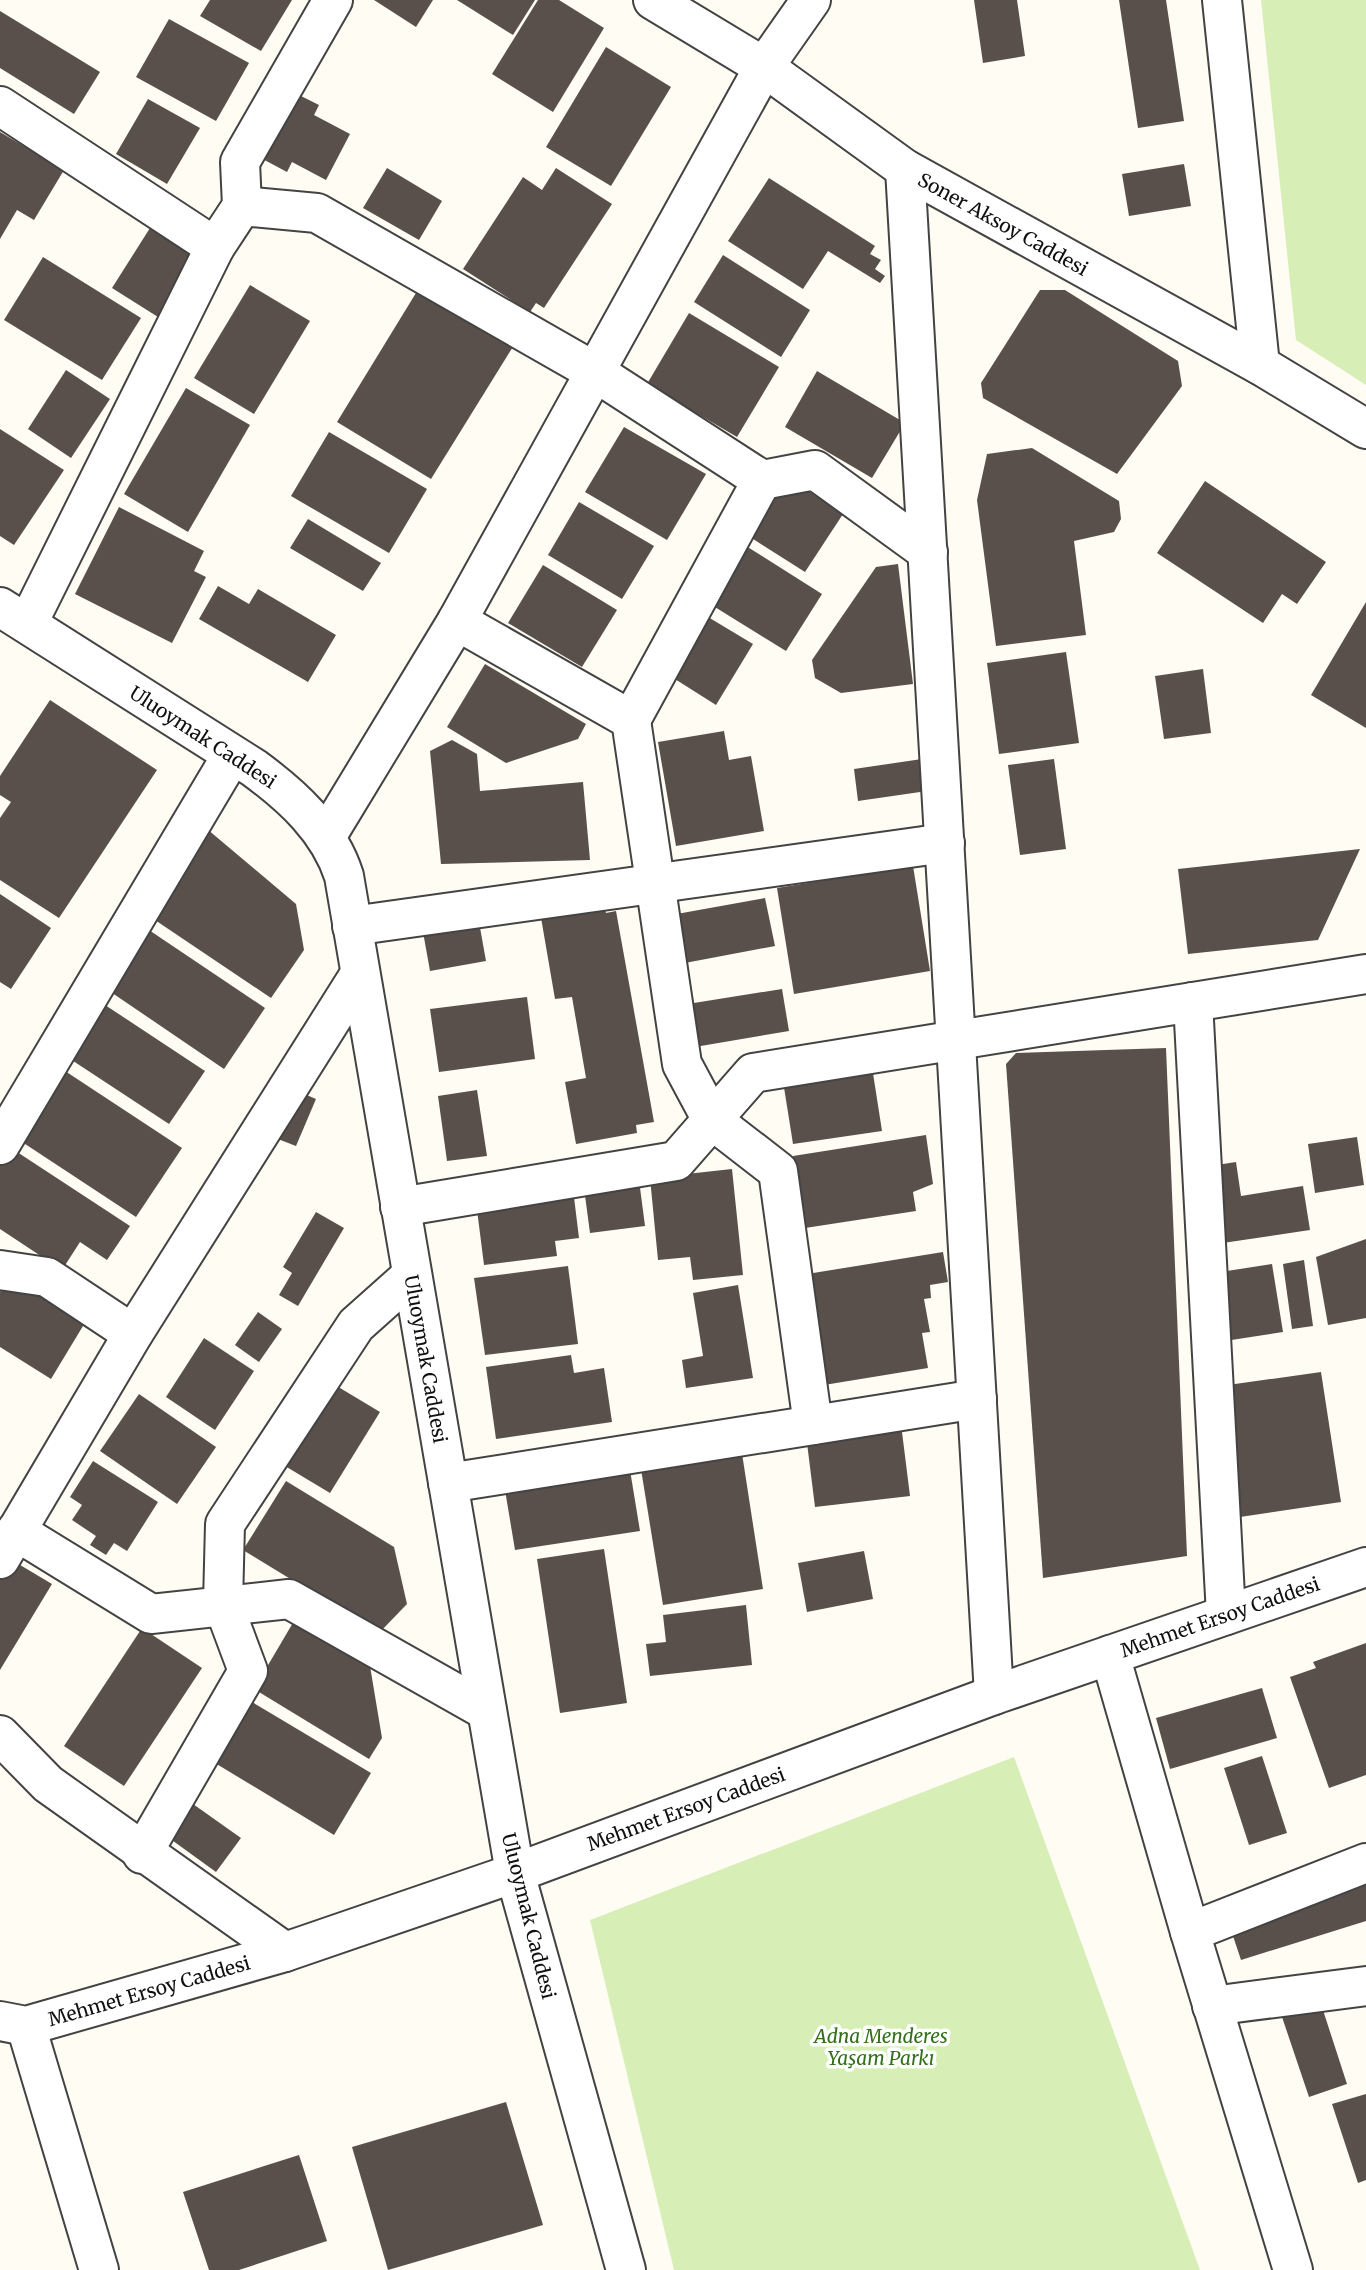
<svg xmlns="http://www.w3.org/2000/svg" width="1366" height="2270" font-family="Merriweather,serif">
<style>
.green{fill:#d8eeb7}
.building{fill:#5a504b}
.lines{fill:none;stroke-linecap:round;stroke-linejoin:round}
.minor-casing{stroke:#434343;stroke-width:42}
.minor{stroke:#fff;stroke-width:38}
.labels{text-anchor:middle;stroke-width:7;stroke-linejoin:round;paint-order:stroke}
.street-label{font-size:19px;fill:#101010;stroke:#fff}
.park-label{font-size:19px;font-style:italic;fill:#317018;stroke:#fff}
</style>
<rect width="100%" height="100%" fill="#fffcf3"/>
<g class="green">
<path d="M1261,0H1366V385L1296,340Z"/>
<path d="M1014,1757L1200,2270H674L590,1920Z"/>
</g>
<g class="building">
<path d="M210,0H292L261,51L200,16Z"/>
<path d="M374,0H433L416,27Z"/>
<path d="M457,0H535L513,35Z"/>
<path d="M538,0H559L604,28L553,112L492,74Z"/>
<path d="M974,0H1017L1025,56L983,63Z"/>
<path d="M1119,0H1166L1184,121L1138,128Z"/>
<path d="M0,11L100,72L74,114L0,68Z"/>
<path d="M169,19L249,63L216,121L136,77Z"/>
<path d="M606,47L671,87L611,186L546,147Z"/>
<path d="M291,91L319,105L314,115L350,134L326,180L292,162L287,172L257,156Z"/>
<path d="M148,99L200,128L167,184L116,154Z"/>
<path d="M0,132L64,170L34,220L17,210L0,239Z"/>
<path d="M1184,164L1191,206L1129,216L1122,174Z"/>
<path d="M387,168L442,201L419,240L363,208Z"/>
<path d="M556,168L612,204L544,308L536,303L530,312L463,269L523,177L542,190Z"/>
<path d="M769,178L875,246L870,254L881,260L875,269L885,276L880,283L828,251L803,289L728,241Z"/>
<path d="M150,228L196,257L158,317L112,288Z"/>
<path d="M723,255L810,310L781,357L694,302Z"/>
<path d="M43,257L141,318L102,380L4,320Z"/>
<path d="M250,285L310,321L254,414L194,378Z"/>
<path d="M419,288L514,345L431,479L337,422Z"/>
<path d="M1040,290H1065L1178,361L1182,386L1117,474L983,398L981,383Z"/>
<path d="M689,313L779,367L737,437L647,384Z"/>
<path d="M66,370L110,399L71,458L28,429Z"/>
<path d="M817,371L905,423L872,478L785,427Z"/>
<path d="M186,388L250,425L188,532L124,494Z"/>
<path d="M624,427L706,474L667,540L585,492Z"/>
<path d="M0,429L64,470L14,545L0,536Z"/>
<path d="M329,432L427,489L389,553L291,496Z"/>
<path d="M1032,448L1119,501L1121,519L1114,532L1074,541L1086,635L996,646L977,500L987,454Z"/>
<path d="M789,478L843,514L805,572L750,537Z"/>
<path d="M1205,481L1326,562L1297,604L1282,594L1263,623L1157,553Z"/>
<path d="M579,502L654,546L622,599L548,555Z"/>
<path d="M119,507L204,551L194,571L206,577L172,643L75,594Z"/>
<path d="M308,519L381,563L363,591L290,548Z"/>
<path d="M746,546L822,594L786,651L710,604Z"/>
<path d="M898,564L913,684L841,693L815,678L812,660L876,567Z"/>
<path d="M543,565L617,610L582,667L508,623Z"/>
<path d="M218,586L249,604L258,589L336,635L308,682L199,619Z"/>
<path d="M1366,602V728L1311,695Z"/>
<path d="M703,614L753,644L716,705L667,674Z"/>
<path d="M1066,652L1079,743L999,754L987,663Z"/>
<path d="M485,664L586,724L578,739L506,763L447,727Z"/>
<path d="M1203,669L1211,733L1164,739L1155,676Z"/>
<path d="M50,700L157,770L59,918L0,880V818L11,802L0,795V776Z"/>
<path d="M724,731L729,760L751,756L764,831L676,846L658,742Z"/>
<path d="M452,740L477,754L480,791L583,782L590,860L441,864L430,751Z"/>
<path d="M922,759L927,791L858,801L854,769Z"/>
<path d="M1054,759L1066,849L1020,855L1008,765Z"/>
<path d="M207,829L296,904L304,950L271,998L152,918Z"/>
<path d="M1360,849L1318,940L1188,954L1178,869Z"/>
<path d="M913,866L930,971L794,994L777,888Z"/>
<path d="M0,894L51,928L11,989L0,982Z"/>
<path d="M765,898L775,946L669,966L660,917Z"/>
<path d="M539,906H604L606,913L616,911L654,1122L636,1125L637,1133L576,1144L565,1082L586,1078L572,997L555,999Z"/>
<path d="M479,922L486,961L430,971L423,932Z"/>
<path d="M140,924L265,1008L224,1069L99,984Z"/>
<path d="M782,989L789,1031L683,1049L675,1006Z"/>
<path d="M93,997L205,1071L169,1124L58,1051Z"/>
<path d="M527,997L535,1059L439,1072L430,1009Z"/>
<path d="M1166,1048L1187,1556L1043,1578L1006,1064L1016,1053Z"/>
<path d="M872,1067L882,1131L793,1144L783,1081Z"/>
<path d="M62,1069L182,1148L136,1217L16,1138Z"/>
<path d="M290,1088L316,1099L296,1146L270,1136Z"/>
<path d="M477,1090L487,1156L447,1161L438,1096Z"/>
<path d="M926,1135L933,1184L913,1192L916,1211L805,1228L793,1156Z"/>
<path d="M1357,1137L1364,1185L1315,1193L1308,1144Z"/>
<path d="M11,1148L130,1226L107,1260L80,1242L62,1270L0,1229V1164Z"/>
<path d="M1236,1162L1241,1196L1303,1186L1310,1230L1216,1244L1204,1167Z"/>
<path d="M732,1169L743,1275L693,1280L690,1257L658,1260L650,1178Z"/>
<path d="M639,1180L645,1226L590,1233L584,1188Z"/>
<path d="M573,1189L579,1238L555,1241L557,1256L484,1265L476,1202Z"/>
<path d="M316,1212L344,1228L298,1306L279,1295L292,1273L283,1267Z"/>
<path d="M1366,1239V1318L1328,1325L1316,1257Z"/>
<path d="M943,1252L948,1282L930,1285L931,1298L924,1299L930,1332L922,1333L928,1368L824,1385L807,1274Z"/>
<path d="M1304,1260L1313,1326L1292,1329L1283,1264Z"/>
<path d="M1272,1264L1283,1332L1225,1341L1214,1273Z"/>
<path d="M568,1266L578,1344L485,1355L474,1278Z"/>
<path d="M11,1275L86,1321L51,1379L0,1347V1292Z"/>
<path d="M738,1285L753,1378L686,1388L682,1360L703,1356L693,1293Z"/>
<path d="M258,1312L282,1329L259,1362L235,1345Z"/>
<path d="M204,1338L254,1371L215,1430L166,1397Z"/>
<path d="M571,1355L574,1373L604,1368L612,1422L496,1439L486,1367Z"/>
<path d="M1321,1372L1341,1502L1240,1517L1221,1386Z"/>
<path d="M335,1385L380,1412L330,1493L285,1466Z"/>
<path d="M139,1394L216,1447L177,1504L100,1451Z"/>
<path d="M901,1424L910,1496L815,1507L806,1435Z"/>
<path d="M741,1447L763,1589L663,1605L640,1463Z"/>
<path d="M93,1461L158,1502L127,1551L114,1543L106,1555L90,1545L96,1536L72,1520L82,1505L70,1497Z"/>
<path d="M629,1464L640,1531L515,1550L504,1484Z"/>
<path d="M286,1481L394,1547L407,1604L379,1633L243,1550Z"/>
<path d="M604,1549L627,1703L560,1713L537,1559Z"/>
<path d="M864,1551L873,1599L807,1612L798,1563Z"/>
<path d="M5,1556L52,1584L0,1670V1564Z"/>
<path d="M746,1605L752,1665L650,1676L646,1644L666,1642L663,1615Z"/>
<path d="M294,1621L370,1666L382,1738L369,1759L254,1689Z"/>
<path d="M142,1628L202,1668L124,1786L64,1746Z"/>
<path d="M1366,1643V1775L1329,1788L1290,1677L1316,1668L1313,1662Z"/>
<path d="M1262,1688L1277,1738L1170,1769L1156,1718Z"/>
<path d="M247,1699L371,1773L334,1835L210,1760Z"/>
<path d="M1262,1756L1287,1833L1249,1845L1224,1768Z"/>
<path d="M193,1804L241,1838L216,1872L169,1838Z"/>
<path d="M1366,1884V1921L1241,1960L1230,1927Z"/>
<path d="M1321,2004L1347,2084L1309,2097L1282,2017Z"/>
<path d="M1366,2094V2180L1358,2183L1332,2104Z"/>
<path d="M506,2102L543,2225L388,2270L352,2147Z"/>
<path d="M299,2155L327,2241L239,2270H209L183,2192Z"/>
</g>
<g class="lines">
<g class="minor-casing">
<g id="minor">
<path d="M653,0L764,67L905,169L1260,365L1366,429"/>
<path d="M1222,0L1260,365"/>
<path d="M0,106L215,247"/>
<path d="M905,169L994,1695"/>
<path d="M242,206L317,213L595,372L762,480L815,470L928,552"/>
<path d="M0,607L254,768C292,796 329,829 344,876L515,1873L626,2270"/>
<path d="M457,621L631,720L682,1064L712,1120L778,1171L813,1425"/>
<path d="M28,623L215,247L242,206L240,162L333,0"/>
<path d="M631,720L762,480"/>
<path d="M326,837L457,621L764,67L811,0"/>
<path d="M352,926L945,843"/>
<path d="M1193,1002L1226,1615"/>
<path d="M0,1145L232,755"/>
<path d="M400,1207L676,1161L753,1073L1366,974"/>
<path d="M0,1270L47,1277L133,1334"/>
<path d="M448,1483L977,1399"/>
<path d="M16,1531L151,1614L289,1599L487,1711"/>
<path d="M0,1559L133,1334L360,974"/>
<path d="M1110,1655L1190,1932L1293,2270"/>
<path d="M0,1735L48,1784L285,1952"/>
<path d="M142,1854L248,1671L223,1604L225,1524L356,1325L412,1275"/>
<path d="M1190,1932L1366,1863"/>
<path d="M1212,2006L1366,1986"/>
<path d="M0,2021L26,2026L285,1952L515,1873L994,1695L1366,1567"/>
<path d="M26,2026L99,2270"/>
</g>
</g>
<use href="#minor" class="minor"/>
</g>
<g class="labels">
<g class="street-label">
<text transform="translate(1003 224) rotate(29)" y="7">Soner Aksoy Caddesi</text>
<text transform="translate(203 737) rotate(33)" y="7">Uluoymak Caddesi</text>
<text transform="translate(426 1359) rotate(80)" y="7">Uluoymak Caddesi</text>
<text transform="translate(1220 1617) rotate(-19)" y="7">Mehmet Ersoy Caddesi</text>
<text transform="translate(686 1809) rotate(-20)" y="7">Mehmet Ersoy Caddesi</text>
<text transform="translate(529 1916) rotate(76)" y="7">Uluoymak Caddesi</text>
<text transform="translate(149 1991) rotate(-16)" y="7">Mehmet Ersoy Caddesi</text>
</g>
<g class="park-label">
<text x="881" y="2043">Adna Menderes<tspan x="881" dy="22">Yaşam Parkı</tspan></text>
</g>
</g>
</svg>
